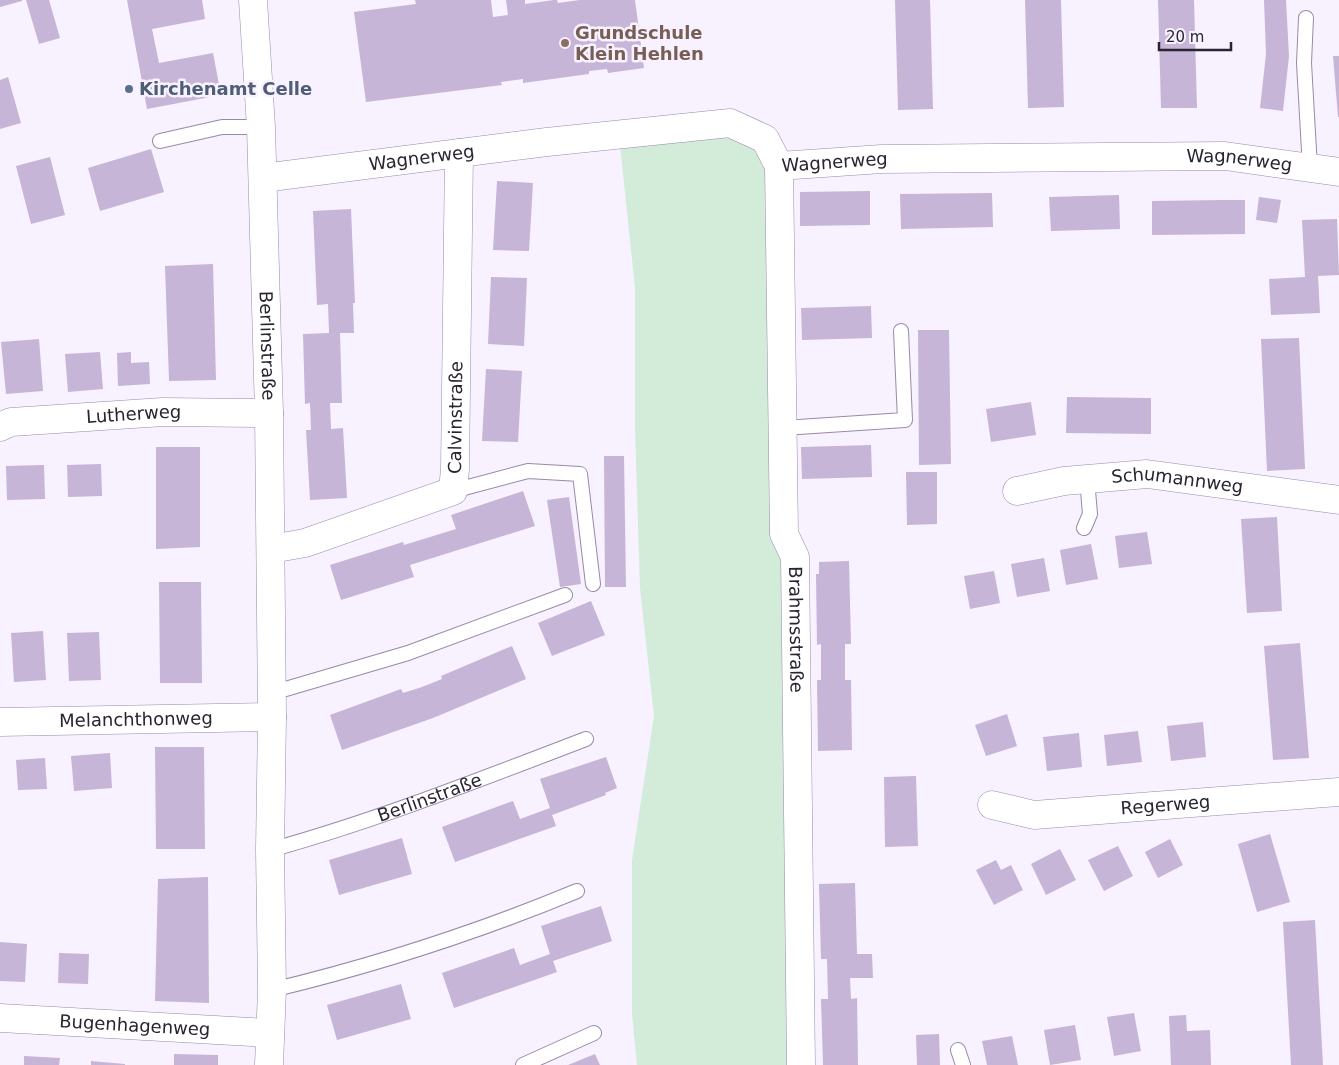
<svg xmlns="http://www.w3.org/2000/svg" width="1339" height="1065" font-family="'DejaVu Sans',sans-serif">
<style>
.green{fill:#d3ebd9}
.building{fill:#c6b5d6}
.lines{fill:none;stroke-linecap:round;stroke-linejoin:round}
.lane-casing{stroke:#9989a8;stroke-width:16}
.street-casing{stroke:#9989a8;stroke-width:29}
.lane{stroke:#fff;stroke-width:14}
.street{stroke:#fff;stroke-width:28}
.education-dot{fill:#8d6e63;stroke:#f8f1ff;stroke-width:2}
.service-dot{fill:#5c6f8a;stroke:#f8f1ff;stroke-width:2}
.labels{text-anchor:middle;stroke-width:5;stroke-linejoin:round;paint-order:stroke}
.education-label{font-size:18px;font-weight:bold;fill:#785e54;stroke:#f8f1ff;text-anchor:start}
.service-label{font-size:18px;font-weight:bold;fill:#4e5e75;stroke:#f8f1ff;text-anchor:start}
.street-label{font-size:18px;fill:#2a2330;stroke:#f8f1ff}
</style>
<rect width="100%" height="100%" fill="#f8f1ff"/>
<path class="green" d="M730,123L779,166L801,1065H637L632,1014V860L654,716L640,588L635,429V288L619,135Z"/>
<g class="building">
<path d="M0,0H22V1L0,7Z"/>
<path d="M26,0H49L60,38L39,44Z"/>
<path d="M127,0H202L205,19L152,29L159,63L213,53L221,95L147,109Z"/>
<path d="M415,0H491L493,17L508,15L506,0H525V4L554,0H557L558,3L580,0H635L644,68L608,73L607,69L589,71V74L523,83V79L501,82L502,85L366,102L354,12L416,4Z"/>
<path d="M895,0H930L933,109L898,110Z"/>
<path d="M1025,0H1061L1064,107L1028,108Z"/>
<path d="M1158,0H1194L1197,108H1161Z"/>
<path d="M1264,0H1286L1289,56L1283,111L1260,108L1266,54Z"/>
<path d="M1333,56H1339V117H1338Z"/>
<path d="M8,77L21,123L0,129V80Z"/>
<path d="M151,149L164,192L100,211L88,168Z"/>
<path d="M50,157L65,215L31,224L16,166Z"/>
<path d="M497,181L533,183L529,251L493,250Z"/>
<path d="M870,191V225L800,226V192Z"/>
<path d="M992,193L993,227L901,229L900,194Z"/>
<path d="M1119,195L1120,229L1051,231L1049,197Z"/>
<path d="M1259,197L1281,200L1277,223L1256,220Z"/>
<path d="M1222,200H1245V234L1152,235V201Z"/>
<path d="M351,209L355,303H353L354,333H340L342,403H330L331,429L343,428L347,498L310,500L306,430H311L310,403L305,404L303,334L329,333L328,304L317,305L313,211Z"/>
<path d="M1337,219L1339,275L1318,276L1320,313L1271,315L1269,279L1305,277L1302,220Z"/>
<path d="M213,264L216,380L169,381L165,266Z"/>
<path d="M491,277L527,278L524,346L488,344Z"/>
<path d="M871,306L872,338L802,340L801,308Z"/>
<path d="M918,330H949L951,464L919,465Z"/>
<path d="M1299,338L1305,469L1267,471L1261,339Z"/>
<path d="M39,339L43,391L6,394L1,342Z"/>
<path d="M100,352L103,389L68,392L65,354Z"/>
<path d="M131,352V363L149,362L150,384L118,386L117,353Z"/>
<path d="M486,369L522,371L518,442L482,441Z"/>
<path d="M1067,397L1151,398V434L1066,433Z"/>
<path d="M1031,402L1036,435L991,442L986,409Z"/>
<path d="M871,445L872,477L802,479L801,447Z"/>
<path d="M156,447H200V547L156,549Z"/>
<path d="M604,456H624L626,587H605Z"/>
<path d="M101,464L102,496L68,497L67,465Z"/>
<path d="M44,465L45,499L7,500L6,466Z"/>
<path d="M906,472H937V524L907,525Z"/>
<path d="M523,491L535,526L410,565L414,577L341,600L330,565L403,542L404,545L456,529L451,515Z"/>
<path d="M569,497L581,584L560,587L547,500Z"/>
<path d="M1277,517L1282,611L1247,613L1241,519Z"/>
<path d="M1147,532L1152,564L1119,568L1115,536Z"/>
<path d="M1091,544L1098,579L1066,585L1060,550Z"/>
<path d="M1044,558L1050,591L1017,597L1011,564Z"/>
<path d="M849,561L851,644H845V680H851L852,750L818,751L817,680H821V644L817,645L816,574H819V562Z"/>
<path d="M994,571L1000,603L970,609L964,576Z"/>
<path d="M159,582H201L202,683H160Z"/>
<path d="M591,601L605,635L552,656L538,623Z"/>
<path d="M43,631L46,680L14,682L11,633Z"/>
<path d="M99,632L101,680L69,681L67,633Z"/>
<path d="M1300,643L1309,758L1273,760L1264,646Z"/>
<path d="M512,646L526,679L433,718L342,750L330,715L401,689L403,693L422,687L442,679L441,676Z"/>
<path d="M1007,714L1017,746L986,756L975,725Z"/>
<path d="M1203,722L1206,757L1171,761L1167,726Z"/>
<path d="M1138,731L1142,762L1107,766L1104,735Z"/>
<path d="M1079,733L1082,767L1047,771L1043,737Z"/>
<path d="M155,747H204L205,849H156Z"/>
<path d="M110,753L112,788L74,791L71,756Z"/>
<path d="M606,757L617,788L605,793L606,795L552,815L556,826L455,862L442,827L513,801L520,819L550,808L540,779Z"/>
<path d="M45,758L47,789L18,790L16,760Z"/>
<path d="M916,776L918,846L885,847L884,777Z"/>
<path d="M1270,834L1290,902L1257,912L1238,844Z"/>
<path d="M402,838L412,874L339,895L329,860Z"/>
<path d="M1170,839L1183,865L1158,878L1145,852Z"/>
<path d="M1118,846L1133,876L1104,891L1088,860Z"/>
<path d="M1060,849L1076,880L1046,895L1031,864Z"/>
<path d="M996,860L1001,870L1011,865L1023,890L994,905L976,870Z"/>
<path d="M208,877L209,1003L155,1001L158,879Z"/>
<path d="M855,883L857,954H872L873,978H850L851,999L857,998L858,1065H823L821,999H828L827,959H821L819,884Z"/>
<path d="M601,906L612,941L553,961L557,972L454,1008L442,973L514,948L520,965L550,954L541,926Z"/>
<path d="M1315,920L1323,1065H1291L1283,922Z"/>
<path d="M0,942L27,944L25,982L0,981Z"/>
<path d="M59,953L89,954L88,984L58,983Z"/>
<path d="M401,984L411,1019L337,1040L327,1005Z"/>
<path d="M1134,1013L1141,1051L1114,1056L1107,1017Z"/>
<path d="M1186,1015L1187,1031L1210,1030L1211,1065H1171L1169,1016Z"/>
<path d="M1075,1025L1081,1060L1050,1065L1044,1030Z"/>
<path d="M939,1034L940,1065H917L916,1035Z"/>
<path d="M1012,1036L1018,1065H987L982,1041Z"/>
<path d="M174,1054L218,1055V1065H174Z"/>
<path d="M595,1054L600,1065H568Z"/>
<path d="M24,1056L60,1058L59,1065H24Z"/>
<path d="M91,1061L125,1064V1065H91Z"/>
</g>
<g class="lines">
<g class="lane-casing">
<g id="lane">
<path d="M1306,18L1304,63L1310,168"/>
<path d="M160,141L222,127H261"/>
<path d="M783,428L905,420L901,331"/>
<path d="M453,491L528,471L580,474L593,584"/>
<path d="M1084,528L1090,514L1087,479"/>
<path d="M272,693L408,653L565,595"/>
<path id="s1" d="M270,850C378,820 481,779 586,739"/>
<path d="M272,990C376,965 478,932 577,891"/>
<path d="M958,1050L963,1065"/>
<path d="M523,1065L594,1033"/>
</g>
</g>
<g class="street-casing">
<g id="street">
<path id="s2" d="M253,0L261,127L269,413L272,717L270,850L272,990L269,1065"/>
<path id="s3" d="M779,166L784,534L795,557L801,1065"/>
<path id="s4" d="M263,178L547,142L730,123L765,139L779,166L882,159L1225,156L1339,172"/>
<path id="s5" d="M0,427L11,422L163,412L269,413"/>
<path id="s6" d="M1017,491L1064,481L1147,474L1339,500"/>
<path id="s7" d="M271,549L305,543L453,491L455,469L459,153"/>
<path id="s8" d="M0,722L272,717"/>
<path id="s9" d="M992,805L1034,815L1339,792"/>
<path id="s10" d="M0,1018L269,1033"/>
</g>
</g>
<use href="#lane" class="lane"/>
<use href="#street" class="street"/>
</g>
<circle class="education-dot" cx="565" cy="43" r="5"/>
<circle class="service-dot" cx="129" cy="89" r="5"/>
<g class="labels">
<g class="education-label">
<text x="575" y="39">Grundschule<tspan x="575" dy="21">Klein Hehlen</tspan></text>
</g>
<g class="service-label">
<text x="139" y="95">Kirchenamt Celle</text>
</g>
<g class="street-label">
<text dy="6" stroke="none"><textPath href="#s4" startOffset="160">Wagnerweg</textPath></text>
<text dy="6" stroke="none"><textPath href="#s4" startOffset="595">Wagnerweg</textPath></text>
<text dy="6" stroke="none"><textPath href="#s4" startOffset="1000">Wagnerweg</textPath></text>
<text dy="6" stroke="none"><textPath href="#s2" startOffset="346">Berlinstraße</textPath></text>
<text dy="6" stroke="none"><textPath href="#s5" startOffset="135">Lutherweg</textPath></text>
<text dy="6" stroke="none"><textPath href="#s7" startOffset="265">Calvinstraße</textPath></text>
<text dy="6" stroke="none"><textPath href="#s6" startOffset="162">Schumannweg</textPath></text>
<text dy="6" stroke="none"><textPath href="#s3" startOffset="466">Brahmsstraße</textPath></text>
<text dy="6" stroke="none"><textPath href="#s8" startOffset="136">Melanchthonweg</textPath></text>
<text dy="6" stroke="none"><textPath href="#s1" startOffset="168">Berlinstraße</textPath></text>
<text dy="6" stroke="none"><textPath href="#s9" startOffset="175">Regerweg</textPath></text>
<text dy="6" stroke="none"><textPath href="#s10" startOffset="135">Bugenhagenweg</textPath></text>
</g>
</g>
<path d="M1159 42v8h72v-8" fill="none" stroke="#2a2330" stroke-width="2.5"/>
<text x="1166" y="42" font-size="15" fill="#2a2330" stroke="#f8f1ff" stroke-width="4" paint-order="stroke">20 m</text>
</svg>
